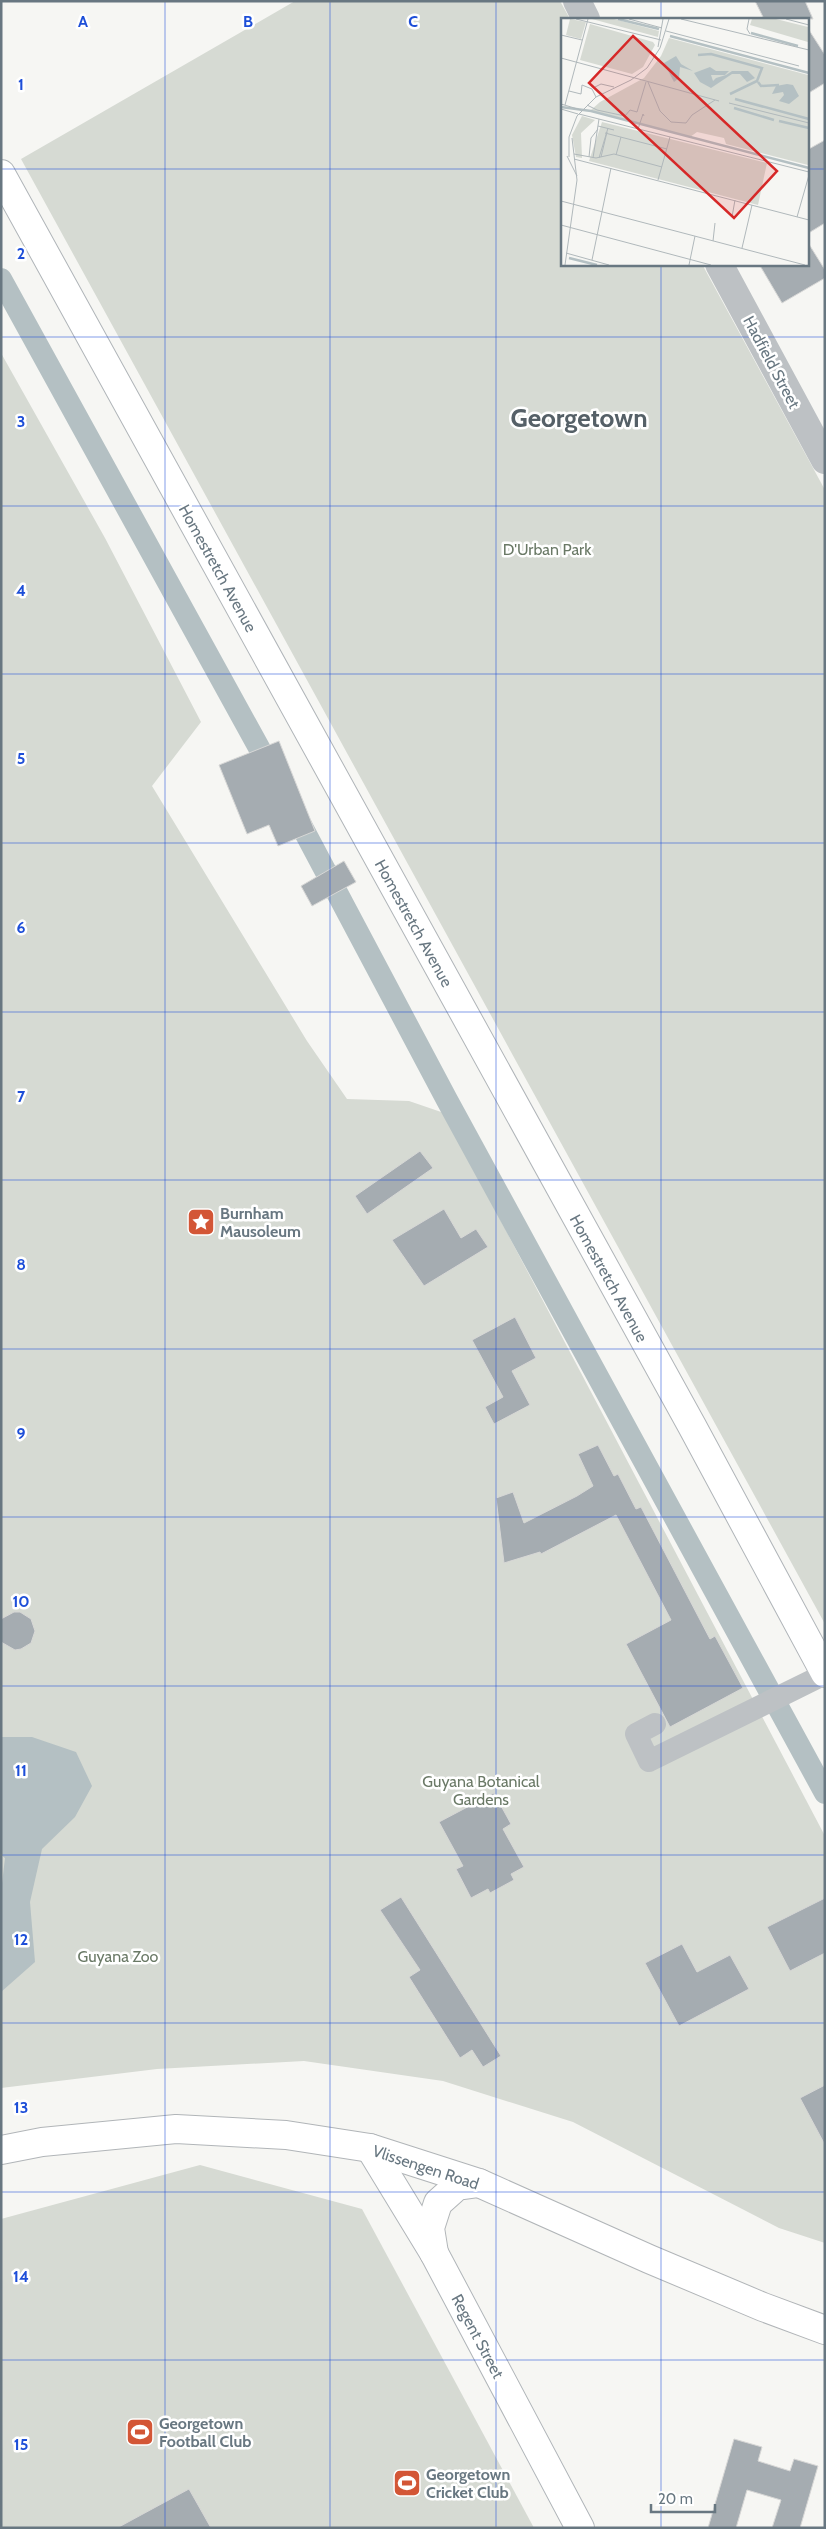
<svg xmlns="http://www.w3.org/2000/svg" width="826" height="2529" font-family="Cabin,sans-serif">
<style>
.green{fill:#d6dad3}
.water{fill:#b4c0c3}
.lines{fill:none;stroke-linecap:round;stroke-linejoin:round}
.canal{stroke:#b4c0c3;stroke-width:22}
.building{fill:#a5acb1;stroke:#d7d7d6}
.secondary-casing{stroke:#b0b5b9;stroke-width:30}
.primary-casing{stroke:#b1b5b8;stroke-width:30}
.minor{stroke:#bdc1c4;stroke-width:22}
.tertiary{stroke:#bdc1c4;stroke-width:28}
.secondary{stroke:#fff;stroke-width:28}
.primary{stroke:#fff;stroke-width:28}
.grid{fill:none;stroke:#1d4ed8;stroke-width:1;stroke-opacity:0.55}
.labels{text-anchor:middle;stroke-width:5;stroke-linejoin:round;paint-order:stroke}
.street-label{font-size:16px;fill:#687781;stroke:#fff}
.park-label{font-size:16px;fill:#6a7966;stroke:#fff}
.poi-label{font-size:16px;font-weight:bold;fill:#687781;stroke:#fff;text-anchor:start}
.town-label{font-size:26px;font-weight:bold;fill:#556067;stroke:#fff}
.inset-river{fill:none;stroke:#b4c0c3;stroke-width:2.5}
.inset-road{fill:none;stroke:#b0b8bb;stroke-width:1}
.view{fill:#d62828;fill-opacity:0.15;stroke:#d62828;stroke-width:2.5}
.inset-edge{fill:none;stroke:#687781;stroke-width:2.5}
.grid-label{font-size:16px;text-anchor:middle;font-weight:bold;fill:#1d4ed8;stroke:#fff;stroke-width:5;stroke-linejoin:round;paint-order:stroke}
</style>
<rect width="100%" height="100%" fill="#f6f6f3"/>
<g class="green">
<path d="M295,1H560L570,19H562V264H702L825,490V1624L21,159Z"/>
<path d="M1,353L105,538L201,722L152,786L307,1041L347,1099L409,1101L444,1113L825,1836V2243L779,2228L573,2122L443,2081L304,2061L157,2069L1,2088Z"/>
<path d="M200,2165L362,2209L534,2528H1V2219Z"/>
</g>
<path class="water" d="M1,1737H32L76,1752L92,1786L75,1817L42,1849L30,1902L35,1962L1,1992V1892L5,1858L1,1855Z"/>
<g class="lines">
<g class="canal">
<path d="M1,279L274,775"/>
<path d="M292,808L447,1100L825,1793"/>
</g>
</g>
<g class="building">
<path d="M755,1H805L813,19H764Z"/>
<path d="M807,27L825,55V83L807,94Z"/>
<path d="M825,140V223L807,234V150Z"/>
<path d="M807,241L825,270V278L782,303L759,264H807Z"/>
<path d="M279,741L315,831L278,846L269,825L247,834L219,765Z"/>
<path d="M344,861L356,882L312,906L301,886Z"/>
<path d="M420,1151L433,1168L367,1214L355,1196Z"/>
<path d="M444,1209L461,1238L476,1229L488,1247L424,1286L392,1240Z"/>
<path d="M515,1317L536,1358L512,1371L530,1405L494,1424L485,1407L503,1397L472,1340Z"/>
<path d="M598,1445L614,1476L618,1474L636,1509L641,1507L710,1639L715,1636L743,1688L670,1727L626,1644L671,1620L616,1515L541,1554L540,1552L504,1563L496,1498L513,1492L524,1523L577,1496L593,1486L578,1454Z"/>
<path d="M14,1612H20L31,1619L35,1631L31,1643L21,1649L15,1650L1,1642V1619Z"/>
<path d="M494,1793L511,1824L503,1829L524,1867L511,1874L514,1880L490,1893L488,1889L471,1898L456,1869L463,1866L439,1822Z"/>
<path d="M401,1897L501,2056L483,2067L472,2050L460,2058L409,1977L420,1970L380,1910Z"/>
<path d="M825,1898V1953L790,1971L767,1927Z"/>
<path d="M682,1944L697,1972L730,1955L749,1989L679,2026L645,1963Z"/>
<path d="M825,2085V2145L800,2098Z"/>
<path d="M734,2439L762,2447L758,2461L790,2471L794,2459L818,2466L800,2528H772L781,2500L747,2490L736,2528H708Z"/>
<path d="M189,2489L211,2528H117Z"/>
</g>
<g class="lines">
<g class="secondary-casing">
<g id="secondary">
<path d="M1,174L692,1426L825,1673"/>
<path d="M370,2148L434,2253L580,2528"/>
</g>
</g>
<g class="primary-casing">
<g id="primary">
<path d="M1,2150L42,2142L176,2129L286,2135L370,2148L479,2183L649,2259L763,2307L825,2330"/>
<path d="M434,2253L430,2228L438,2203L457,2186L479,2183"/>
</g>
</g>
<path class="minor" d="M655,1724L636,1734L649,1761L825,1674"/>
<g class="tertiary">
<path d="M577,1L586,19"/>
<path d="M719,264L825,460"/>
</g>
<use href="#secondary" class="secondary"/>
<use href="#primary" class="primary"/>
</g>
<path class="grid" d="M165,1V2528M330,1V2528M496,1V2528M661,1V19M1,169H562M807,169H825M661,264V2528M1,337H825M1,506H825M1,674H825M1,843H825M1,1012H825M1,1180H825M1,1349H825M1,1517H825M1,1686H825M1,1855H825M1,2023H825M1,2192H825M1,2360H825"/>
<defs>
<g id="sight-square" transform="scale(1.4375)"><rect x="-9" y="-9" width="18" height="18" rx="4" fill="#d35636" stroke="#fff"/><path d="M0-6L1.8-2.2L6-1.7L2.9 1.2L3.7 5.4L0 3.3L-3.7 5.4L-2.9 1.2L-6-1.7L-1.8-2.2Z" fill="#fff"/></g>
<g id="stadium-square" transform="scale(1.4375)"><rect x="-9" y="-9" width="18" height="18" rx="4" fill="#d35636" stroke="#fff"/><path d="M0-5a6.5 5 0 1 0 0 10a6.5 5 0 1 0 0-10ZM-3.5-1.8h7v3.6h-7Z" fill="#fff"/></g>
</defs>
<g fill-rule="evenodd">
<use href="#sight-square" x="201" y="1222"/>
<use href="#stadium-square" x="140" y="2432"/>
<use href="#stadium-square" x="407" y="2483"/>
</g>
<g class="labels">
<g class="street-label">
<text transform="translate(772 362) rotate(62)" y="6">Hadfield Street</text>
<text transform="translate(218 568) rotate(61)" y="6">Homestretch Avenue</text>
<text transform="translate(414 923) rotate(61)" y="6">Homestretch Avenue</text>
<text transform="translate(609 1278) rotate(61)" y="6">Homestretch Avenue</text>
<text transform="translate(426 2167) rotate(18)" y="6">Vlissengen Road</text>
<text transform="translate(478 2336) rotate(62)" y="6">Regent Street</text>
</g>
<g class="park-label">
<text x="547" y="555">D'Urban Park</text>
<text x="481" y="1787">Guyana Botanical<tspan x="481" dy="18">Gardens</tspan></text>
<text x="118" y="1962">Guyana Zoo</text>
</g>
<g class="poi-label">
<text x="220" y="1219">Burnham<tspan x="220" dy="18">Mausoleum</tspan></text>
<text x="159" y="2429">Georgetown<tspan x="159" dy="18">Football Club</tspan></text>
<text x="426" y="2480">Georgetown<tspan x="426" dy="18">Cricket Club</tspan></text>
</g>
<g class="town-label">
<text x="579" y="427">Georgetown</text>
</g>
</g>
<g transform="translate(561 18)">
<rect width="248" height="248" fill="#f6f6f3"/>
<path d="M9,1L25,4L20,21L5,17ZM31,1H53L98,13L97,19ZM191,1H215L247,9V24L189,7ZM29,6L92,24L94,27L82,49L71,56L19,42ZM108,20L247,57V147L165,126L163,120L136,114L129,119L30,92L39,84L83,60L100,38ZM21,98L34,102L20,115L21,140L15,139L11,117ZM41,104L206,145L197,187L28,143Z" fill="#d6dad3"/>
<path d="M115,38L120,46L132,53L119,49L118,60L113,64L103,45ZM149,49L155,53H168L164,57H150L152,63L155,60L165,57L171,53H187L194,60L186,64L179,56H171L150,70L139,64L133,55ZM226,66L232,67L238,78L228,86L218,83L223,77L222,74L211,76L215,68Z" fill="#b4c0c3"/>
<path class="inset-river" d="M57,1L98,11M190,15L237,28M109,18L248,55M137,37L150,36L201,50L196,63L169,76M197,64L200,68L218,67M174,81L248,101M0,89L30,93L248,150M173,90L213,102M218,103L248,110M8,240L36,247"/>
<path class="inset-road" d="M15,1L100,22M68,1L101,10M120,1L248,32M188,1L186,11L189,16M225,1L248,7M105,13L238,48M0,17L21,22M97,29L102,1M0,40L74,60M74,60L158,83M87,64L99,93L110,104L125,105L131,97L154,82M34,69L40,66L53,69M8,73L20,76L21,67L31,71L35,79M168,85L248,105M0,86L20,92M4,87L27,1M26,87L36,92L64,98L69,92L76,94L85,64M0,91L17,96M18,96L248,154M37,108L53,112M77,111L82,96L83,98M44,115L106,131M13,136L35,140L53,136L101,149M55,137L60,119M6,138L16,158M8,139V119L16,98L35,79L70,62L86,50L99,30L108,1M28,139L30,120L37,111M40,139L46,114M32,140L38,101M38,140L47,110M13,141L248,202M97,162L109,119M0,183L244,247M171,199L174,182M236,199L248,157M0,207L150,247M152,223L154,205M181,230L191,187M5,235L48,247M31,242L50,150M4,247L16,162L11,120M128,247L134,218"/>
<path class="view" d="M72,18L216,153L173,200L28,65Z"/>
<rect width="248" height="248" class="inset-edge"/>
</g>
<g class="grid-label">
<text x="83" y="27">A</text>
<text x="248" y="27">B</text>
<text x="413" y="27">C</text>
<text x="21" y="90">1</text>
<text x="21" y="259">2</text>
<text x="21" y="427">3</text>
<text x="21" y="596">4</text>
<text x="21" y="764">5</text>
<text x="21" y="933">6</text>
<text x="21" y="1102">7</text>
<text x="21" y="1270">8</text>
<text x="21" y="1439">9</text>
<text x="21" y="1607">10</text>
<text x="21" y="1776">11</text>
<text x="21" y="1945">12</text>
<text x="21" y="2113">13</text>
<text x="21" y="2282">14</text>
<text x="21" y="2450">15</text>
</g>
<rect width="826" height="2529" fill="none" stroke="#687781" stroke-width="5"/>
<path d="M651 2504v8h64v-8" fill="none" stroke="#687781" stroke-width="2.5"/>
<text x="658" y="2504" font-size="15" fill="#687781" stroke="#ffffff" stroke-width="4" paint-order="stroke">20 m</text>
</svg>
